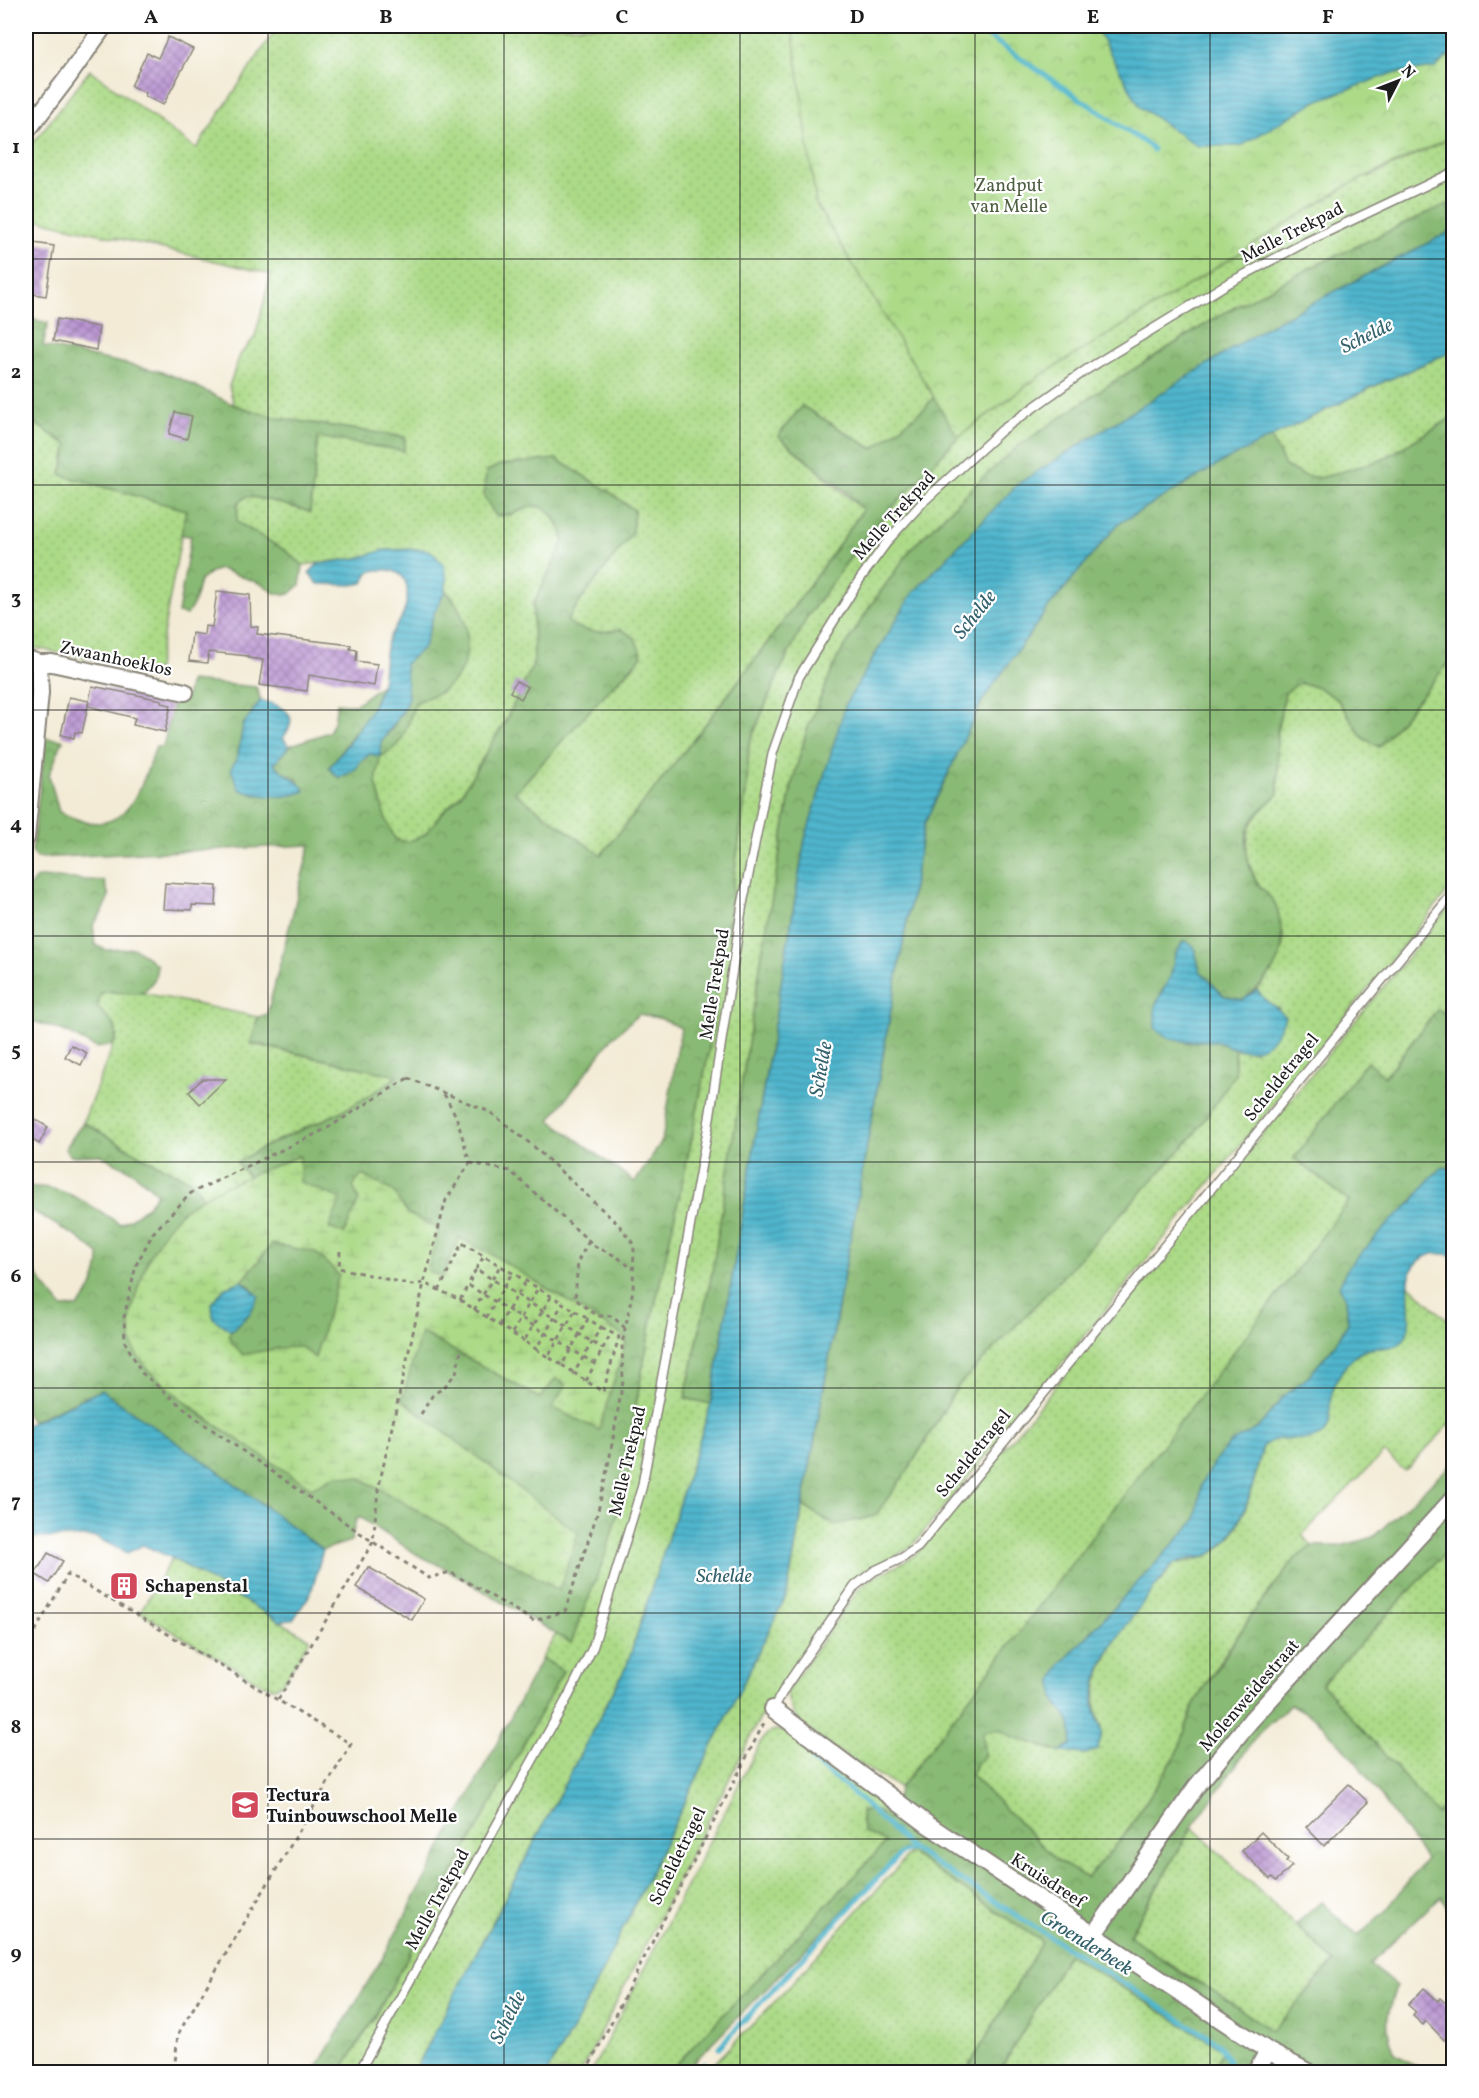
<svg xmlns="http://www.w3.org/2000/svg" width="1479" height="2098" font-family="Vollkorn,serif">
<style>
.grass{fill:url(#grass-dots);stroke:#647b52;stroke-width:1.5}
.forest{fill:url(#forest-crowns);stroke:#526b48;stroke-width:1.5;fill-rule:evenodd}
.wetland{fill:url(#wetland-marsh);stroke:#647b52;stroke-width:1.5;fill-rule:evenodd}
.park{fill:url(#park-crowns);stroke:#647b52;stroke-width:1.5}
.water{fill:url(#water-rules);stroke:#366974;stroke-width:1.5}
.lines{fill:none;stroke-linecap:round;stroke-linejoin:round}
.stream{stroke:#4fb6cd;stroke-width:5}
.building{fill:url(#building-cross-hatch)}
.lane-casing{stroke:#888479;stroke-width:11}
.street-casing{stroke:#888479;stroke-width:20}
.path{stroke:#888479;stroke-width:3;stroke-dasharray:4.5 4.5;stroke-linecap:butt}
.lane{stroke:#fff;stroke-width:8}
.street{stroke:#fff;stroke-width:16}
.grid{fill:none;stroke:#1c1c1c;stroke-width:1.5;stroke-opacity:0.55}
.labels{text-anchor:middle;stroke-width:4.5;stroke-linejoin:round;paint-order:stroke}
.park-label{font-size:18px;fill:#4e5e41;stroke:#fff}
.street-label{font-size:18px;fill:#1c1c1c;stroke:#fff}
.poi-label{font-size:18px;font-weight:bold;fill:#1c1c1c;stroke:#fff;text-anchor:start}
.water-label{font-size:20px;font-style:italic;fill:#33616c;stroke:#fff}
.neatline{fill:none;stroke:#1c1c1c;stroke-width:2}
.grid-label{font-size:20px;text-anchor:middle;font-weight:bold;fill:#1c1c1c}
</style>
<defs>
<pattern id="grass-dots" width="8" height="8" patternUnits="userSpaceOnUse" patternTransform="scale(1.5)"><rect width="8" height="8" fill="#acda87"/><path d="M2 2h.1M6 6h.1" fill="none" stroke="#93ba74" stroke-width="1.8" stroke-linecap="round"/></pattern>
<pattern id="forest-crowns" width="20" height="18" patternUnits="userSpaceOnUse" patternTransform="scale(1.5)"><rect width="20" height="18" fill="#89ba74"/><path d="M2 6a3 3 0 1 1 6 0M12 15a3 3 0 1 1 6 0" fill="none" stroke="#769f64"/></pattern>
<pattern id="wetland-marsh" width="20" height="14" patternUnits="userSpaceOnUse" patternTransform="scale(1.5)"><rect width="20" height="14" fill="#acda87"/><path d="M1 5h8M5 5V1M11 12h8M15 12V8" fill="none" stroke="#93ba74"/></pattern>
<pattern id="park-crowns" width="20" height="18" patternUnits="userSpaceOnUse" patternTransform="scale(1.5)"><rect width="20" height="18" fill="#acda87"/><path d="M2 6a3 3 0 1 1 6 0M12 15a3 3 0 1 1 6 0" fill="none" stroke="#93ba74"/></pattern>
<pattern id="water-rules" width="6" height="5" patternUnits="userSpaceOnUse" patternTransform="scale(1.5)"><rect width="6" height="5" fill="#4fb6cd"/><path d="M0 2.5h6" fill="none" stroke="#4193a6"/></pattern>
<pattern id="building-cross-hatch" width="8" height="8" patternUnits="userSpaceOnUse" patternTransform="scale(1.5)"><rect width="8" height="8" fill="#ba95d2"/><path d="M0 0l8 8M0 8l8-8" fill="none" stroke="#9679aa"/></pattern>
</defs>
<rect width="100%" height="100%" fill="#fff"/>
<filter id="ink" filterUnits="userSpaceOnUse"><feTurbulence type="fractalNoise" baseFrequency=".0167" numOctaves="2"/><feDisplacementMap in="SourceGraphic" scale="12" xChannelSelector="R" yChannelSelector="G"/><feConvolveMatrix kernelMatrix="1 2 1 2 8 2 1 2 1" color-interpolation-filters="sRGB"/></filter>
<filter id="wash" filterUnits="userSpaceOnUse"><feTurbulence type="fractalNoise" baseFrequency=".008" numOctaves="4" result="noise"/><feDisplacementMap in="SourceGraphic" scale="24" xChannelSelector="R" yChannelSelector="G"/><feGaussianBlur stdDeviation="1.35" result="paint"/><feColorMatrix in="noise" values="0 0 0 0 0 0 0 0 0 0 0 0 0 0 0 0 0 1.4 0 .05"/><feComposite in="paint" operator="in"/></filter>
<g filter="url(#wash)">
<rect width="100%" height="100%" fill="#f3ebd6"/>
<g class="grass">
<path d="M278,26H994L1369,177L1453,137V221L1447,204L1310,268L1222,314L1107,386L1017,447L912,548L871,605L837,659L807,730L792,784L763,948L712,1273L685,1398L711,1404L627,1665L414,2072H340L375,2017L563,1671L542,1658L556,1634L570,1642L641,1429L632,1426L651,1323L690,1147L711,1039L747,784L749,744L778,675L807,617L864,538L958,437L1041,375H952L925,408L873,449L802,406L778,436L863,510C781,628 693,743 601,855L515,793L601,698L635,665L599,633L576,628L567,621L581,600L632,533L634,510L607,490L556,459L509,516C516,513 524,509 531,507C551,502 560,526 564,541L533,605L534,663L506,720L460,796L441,814L425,835L407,842L395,839L385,817L376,783L380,757C408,743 404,728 416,702L439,693L467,645L466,626L452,596L445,591L447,579L422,549L385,550L358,558L303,565L286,551L237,522L238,503L247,496L268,500L318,437L404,451L405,437L277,418L234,405L229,386L240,355L255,337L271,274L26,217V152L90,70L196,149Z"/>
<path d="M1453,351V417L1382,460L1320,478L1302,475L1285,466L1271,437L1375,386Z"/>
<path d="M26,410L37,425L68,445L61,474L186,510L156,673L26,646V546L32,517L26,516Z"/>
<path d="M1453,657V885L913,1545C893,1560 871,1565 852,1584L759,1720L581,2072H547L576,2024L787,1594L803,1506L835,1525L910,1467L958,1386L1071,1268L1235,1074V1049L1255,1051L1279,1008L1263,1000L1257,990L1271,973L1283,948V933L1275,904L1256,881L1246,855L1249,827L1264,807L1278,794L1277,731L1285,693L1299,683L1318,686L1338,700L1363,738L1379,747Z"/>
<path d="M1453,902V1019L1438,1009L1384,1077L1367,1061L1294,1158L1350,1201L900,1788C869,1769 821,1745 796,1717C790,1710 788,1701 787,1691L856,1592C871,1573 895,1570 913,1556C920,1552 925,1545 930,1539Z"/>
<path d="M103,992L143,993L258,1017L251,1044L398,1076C380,1089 362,1101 342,1111C307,1129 270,1140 237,1163L249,1177L203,1198L193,1182L143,1157L83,1122L117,1036L114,1024L98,1008L99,999Z"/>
<path d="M1408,1284L1453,1325V1421L1405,1471L1384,1452L1302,1535L1312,1546L1295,1559L1253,1613L1219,1663L1194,1704L1178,1752L1124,1836L1087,1879L1058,1861L971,1775L976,1763L984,1757L983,1732L999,1729L1011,1736L1059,1752L1102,1726C1074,1674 1144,1602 1174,1564C1185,1561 1197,1561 1207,1556C1245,1539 1253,1482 1263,1447L1271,1439L1313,1438L1330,1409V1398L1337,1378L1350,1360L1365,1350L1395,1346L1408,1321Z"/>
<path d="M1453,1545V1797L1437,1815L1322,1684Z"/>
<path d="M172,1558L310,1639L283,1683L274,1688L260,1683L140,1612Z"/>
<path d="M775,1730L783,1731L894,1806L889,1819L887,1842L669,2072H591L760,1743L767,1734Z"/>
<path d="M1192,1827L1334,1962L1272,2031C1225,1998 1176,1969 1129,1936Z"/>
<path d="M910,1853L1042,1942L966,2072H706L784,1992Z"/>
<path d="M1068,1954L1224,2050L1211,2072H999Z"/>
</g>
<g class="forest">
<path d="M1447,204L1453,221V230L1268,326L805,839L711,1404L685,1398L712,1273L763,948L792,784L807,730L837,659L871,605L912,548L976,484L1017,447L1107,386L1222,314L1310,268Z"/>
<path d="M26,318L48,323L43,346L159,371L179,378L234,405L277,418L405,437L404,451L318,437L310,512L268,500L247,496L238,503L237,522L286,551L303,565L300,585L290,594H276L262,584L220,569L211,572L200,581L194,603L187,615L178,613L191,536L181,535L186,510L61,475L68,445L37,425L26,410Z"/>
<path d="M952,375H1041L958,437L864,538L807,617L778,675L749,744L747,784L711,1039L690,1147L651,1323L632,1426L641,1429L607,1551L571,1643L445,1568L418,1555L361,1518L356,1519L351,1541L323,1550L211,1466L101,1390L32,1421L26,1415V1257L41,1281L63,1308L78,1307C91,1294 100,1273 99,1254L77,1237L26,1207V1189L29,1187C65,1185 91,1206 120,1224C136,1217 148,1208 157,1193L133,1172L101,1155L71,1156L65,1149L83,1122L143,1157L193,1182L203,1198L181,1212L149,1257L131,1311L150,1371L202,1416L311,1488L337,1475L360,1478L559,1590L577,1533L402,1400L420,1332L540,1398L556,1378L566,1386L553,1407L599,1430L565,1299L459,1238L443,1278L427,1271L438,1229L408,1214L393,1191L363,1175L353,1186L359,1200L344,1235L329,1228L300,1182L299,1156L249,1177L237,1163C270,1141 307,1129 342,1111C362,1101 380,1089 398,1076L251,1043L258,1017L267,1015L310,845L37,858L32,851L46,738L63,740L49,775L59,812C67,815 77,820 86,822C133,830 142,781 156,747H163L174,700L185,702L190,681L256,687L261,700L243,725L238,755L239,789L254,795H295L298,780L281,771L274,764L289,746L329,732L334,722L337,703L355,705L381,685L369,715L354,733L329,768L354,770L360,762L370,754L392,729L404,709L405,664L424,647L434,613L445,591C471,614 476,659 450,685C441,694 427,697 416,702C404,728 408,743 380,757L376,783L385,817L395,839L407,842L425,835L441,814L460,796L506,720L534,663L533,605L564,541C560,526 552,503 532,507C518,509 513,516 496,516L484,497L486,472L499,465L556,459L607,490L634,510L632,533L581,600L567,621C584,634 601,633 621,629L635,638L642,656L601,698L515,793L601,855C693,743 781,628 863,510L846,492L778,436L802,406L873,449L925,408ZM639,1014L662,1019L681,1028L662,1141L635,1182L550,1120L612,1038Z"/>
<path d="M1453,417V657L1379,747L1363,738L1338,700L1318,687L1299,683L1285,693L1277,731L1278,794C1268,803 1256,813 1250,825C1242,840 1248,869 1257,883C1263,890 1271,896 1275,904C1278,909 1279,917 1280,922C1289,956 1270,980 1243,1000L1224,996L1200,971L1194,947L1175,955L1171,975L1155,1006L1186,1043L1213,1040L1235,1049V1074L1194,1135L1071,1268L958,1386L910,1467L875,1516L835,1525L803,1506L924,825L982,701L1048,608L1118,524L1225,460L1271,437L1285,466L1302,475L1320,478L1382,460Z"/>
<path d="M40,877L104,881L109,896L101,914L93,925L95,945L106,950L135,948L157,965L155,979L143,993L102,992L99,999L98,1008C111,1021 121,1026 113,1045L96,1048L64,1031L26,1019V892L35,879Z"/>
<path d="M1438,1009L1453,1019V1168C1449,1168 1444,1168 1440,1170C1428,1177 1422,1191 1412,1201C1387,1229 1356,1251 1340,1286L1346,1299L1348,1323L1334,1346L1308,1377L1283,1397L1258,1428L1247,1435L1202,1482L1196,1520L1061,1664L1054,1699L1070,1721L1072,1744L1059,1752L1011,1736L999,1729L983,1732L984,1757L976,1763L971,1775L1058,1861L1087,1878L1124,1836L1178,1752L1194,1704L1253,1613L1295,1559L1312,1546H1341L1373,1537L1453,1463V1545L1322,1684L1437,1814L1453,1797V1971L1452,1968V1917L1441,1896L1370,1964L1396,1986C1387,2016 1383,2024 1395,2054L1428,2072H1323L1291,2058L1248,2043L1253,2056L1252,2067L1258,2072H1211L1224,2050L1068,1954L999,2072H966L1042,1942L904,1849L684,2072H669L886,1842L863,1832L861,1811L878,1810L889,1819L900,1788L1349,1201L1294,1158L1367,1061L1385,1077ZM1291,1704L1317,1719L1357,1763L1426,1859L1384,1913L1358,1936L1321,1902L1296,1924L1334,1962L1272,2031L1212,1990L1183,1974L1129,1935L1192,1827L1258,1734Z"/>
<path d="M272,1244L315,1252L339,1275L315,1358L301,1347L279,1348L243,1355L232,1343L229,1334L250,1313L251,1287L242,1281Z"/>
<path d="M542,1658L563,1671L375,2017L340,2072H314L386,1952Z"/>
</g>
<path class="wetland" d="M300,1156V1182L341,1199L329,1228L344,1234L359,1200L353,1186L362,1175L393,1191L408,1214L438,1229L428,1271L443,1277L459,1238L491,1254L627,1338L599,1430L552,1407L566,1386L556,1378L540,1398L421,1332L402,1400L578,1533L559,1590L360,1478L337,1475L311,1488C263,1456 214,1426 170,1389C158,1378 144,1367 136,1353C125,1332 131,1312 137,1291C146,1262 158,1234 181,1213C205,1190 268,1169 300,1156ZM272,1244L315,1252L339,1275L315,1358L301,1347L279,1348L243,1355L232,1343L229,1334L250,1313L231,1330L226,1287L242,1281Z"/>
<path class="park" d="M792,26H1453V137L1350,184L1155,306L1041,375L958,437L816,204Z"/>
<g class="water">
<path d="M1095,26H1453V52L1435,68L1390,74L1314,102L1241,146H1197L1140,107Z"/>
<path d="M1453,230V351L1374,386L1226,460L1118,524L1048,608L982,701L924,825L787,1594L576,2024L547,2072H414L627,1665L711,1404L805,839L846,703L912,594L1019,483L1268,326Z"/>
<path d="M423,549L432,552L443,564L447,579L445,591L434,613L424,647L405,664L408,697L404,709L381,742L380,757L370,754L360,762L355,770L339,778L329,768C347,744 373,714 381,686C385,671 383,654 388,640C392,629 401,622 404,612C414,579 401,564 368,572L363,583L352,585L318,584L309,573L318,564L358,558L385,550Z"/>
<path d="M261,700C283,707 302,713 283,738L289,746L274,764C284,775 297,778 305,791C285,800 258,797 239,789L231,769L238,755L243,725Z"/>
<path d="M1184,940L1194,947L1200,971L1224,996L1243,1000L1257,990C1266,1005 1275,1003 1285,1017C1276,1041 1261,1056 1233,1048C1226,1046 1219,1041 1211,1041C1185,1039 1178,1048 1155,1028V1006L1171,975L1175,955Z"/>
<path d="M1442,1168H1453V1256C1442,1253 1433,1252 1423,1258C1396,1275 1417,1312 1406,1336C1399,1353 1378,1345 1365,1350C1360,1352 1353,1358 1350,1361C1341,1370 1333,1384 1331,1397C1329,1408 1333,1424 1324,1433C1308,1448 1282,1430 1263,1446C1253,1481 1248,1519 1221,1546C1206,1562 1190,1556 1175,1563C1169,1567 1114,1641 1109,1650C1102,1664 1093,1687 1094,1703C1096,1728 1108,1722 1097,1750L1086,1754L1059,1752L1072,1744L1070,1721L1054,1699L1053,1679L1061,1664L1196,1520L1202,1482L1214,1462L1230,1443L1258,1428L1283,1397L1308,1377L1334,1346L1348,1323L1346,1299L1339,1286L1348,1267L1390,1222L1413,1201L1430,1178Z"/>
<path d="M242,1281L259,1296L250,1313L231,1331L213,1318L212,1302L226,1287Z"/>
<path d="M101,1390L211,1466L323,1550L311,1593L293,1620L279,1621L172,1558L143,1545L127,1553L95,1537L33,1538L26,1543V1425Z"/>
</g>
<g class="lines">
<g class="stream">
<path d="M973,26L1151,147L1153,150"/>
<path d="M812,1761L851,1791L912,1849"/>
<path d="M719,2047L900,1854L912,1849L1219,2044L1228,2059L1226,2072"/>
<path d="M696,2072L704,2064"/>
</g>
</g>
<g id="blocks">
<g class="building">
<path d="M168,37L193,49L163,105L145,96L146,93L131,86L147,53L158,58Z"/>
<path d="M27,242L54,246L46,296L26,293Z"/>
<path d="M57,319L99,327L96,350L53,341Z"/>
<path d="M175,412L192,416L187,439L169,434Z"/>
<path d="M217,591L250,595L251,626L258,627L257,634L351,645L350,649L357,650L356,661L377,664L374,686L309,675L307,691L259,685L263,660L248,658V656L209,652L207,663L189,661L192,633L204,635L205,626L212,627Z"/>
<path d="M516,681L528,687L521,699L510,692Z"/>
<path d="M92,686L162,700L161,703L171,705L165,732L133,725L135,718L88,706Z"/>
<path d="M69,697L89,701L82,733L75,732L74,738L61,735Z"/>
<path d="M165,883L217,886L216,906L192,905V910L163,909Z"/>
<path d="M71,1045L87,1053L81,1065L65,1057Z"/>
<path d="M202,1079H226L200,1104L189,1092Z"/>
<path d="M26,1114L48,1127L39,1144L26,1136Z"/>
<path d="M48,1553L63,1561L49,1583L35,1574Z"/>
<path d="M368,1567L424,1599L412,1620L356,1587Z"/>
<path d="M123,1575L135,1582L125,1598L113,1590Z"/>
<path d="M1349,1784L1368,1802L1324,1846L1306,1827Z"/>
<path d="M1261,1832L1288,1859L1286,1861L1292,1866L1276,1881L1272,1877L1270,1879L1242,1851Z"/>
<path d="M1424,1988L1438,2001L1440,1998L1454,2010V2030L1444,2040L1426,2021L1423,2025L1413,2016L1416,2012L1408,2005Z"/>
</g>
</g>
</g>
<g filter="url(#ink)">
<use href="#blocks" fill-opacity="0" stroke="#888479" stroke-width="1.5"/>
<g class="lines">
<g class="lane-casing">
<g id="lane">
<path d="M773,1709L786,1686L855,1586L874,1571L902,1558L918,1547L1454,892"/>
<path d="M359,2072L569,1695L593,1647L642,1487L708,1128L742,907L773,752L799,677L860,579L890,538L923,502L1002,430L1086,370L1225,285L1306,242L1454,172"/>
</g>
</g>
<g class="street-casing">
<g id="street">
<path d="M26,132L68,77L104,26"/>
<path d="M26,659L39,663H52L185,692"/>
<path d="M26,838L40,693L39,663"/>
<path d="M773,1709L927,1824L1268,2051L1308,2072"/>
<path d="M1094,1934L1196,1787L1251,1720L1454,1498"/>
<path d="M1256,2072L1268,2051"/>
</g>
</g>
<g class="path">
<path d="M408,1078L490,1112L532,1145L581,1190L619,1225L634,1245L633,1290L622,1344L623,1381L610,1456L598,1511L565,1611L534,1621L450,1572L429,1578L373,1542L197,1419L142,1373L125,1342L124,1317L136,1265L153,1233L191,1193L326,1129Z"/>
<path d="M470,1163L510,1171L596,1247L616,1256L633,1269"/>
<path d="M589,1241L578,1261L575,1299L598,1316H612L625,1328"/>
<path d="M340,1251L339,1268L412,1285L424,1283L460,1300L524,1341"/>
<path d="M476,1269L484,1256"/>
<path d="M439,1291L462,1243L563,1303"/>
<path d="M551,1297L524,1341L536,1349L563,1303L575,1311L548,1357L562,1365L588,1319L601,1327L574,1373L603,1392L619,1337L601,1327"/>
<path d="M460,1300L468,1285"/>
<path d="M474,1310L500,1266"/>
<path d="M575,1311L588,1319"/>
<path d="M486,1318L512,1273"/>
<path d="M499,1325L526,1281"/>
<path d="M512,1333L538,1288"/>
<path d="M536,1349L548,1357"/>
<path d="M595,1364L468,1285L476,1269L603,1349"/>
<path d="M562,1365L573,1372"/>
<path d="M586,1381L611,1333"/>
<path d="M421,1414L432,1396L446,1385L456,1373L461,1351"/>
<path d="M26,1647L68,1574L351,1744L178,2034L174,2072"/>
<path d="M278,1700L373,1542L378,1490L424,1283L446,1200L470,1163L456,1116L444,1094"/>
<path d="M586,2072L765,1721"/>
</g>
<use href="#lane" class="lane"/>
<use href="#street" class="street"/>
</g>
</g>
<path class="grid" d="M268,26V2072M504,26V2072M740,26V2072M975,26V2072M1210,26V2072M26,259H1454M26,485H1454M26,710H1454M26,936H1454M26,1162H1454M26,1388H1454M26,1613H1454M26,1839H1454"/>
<defs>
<g id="building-square" transform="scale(1.5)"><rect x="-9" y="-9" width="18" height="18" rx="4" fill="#d1495b" stroke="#fff"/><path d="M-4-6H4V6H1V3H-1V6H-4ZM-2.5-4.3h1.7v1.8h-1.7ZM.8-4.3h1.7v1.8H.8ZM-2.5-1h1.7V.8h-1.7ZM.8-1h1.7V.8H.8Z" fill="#fff"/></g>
<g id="school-square" transform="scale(1.5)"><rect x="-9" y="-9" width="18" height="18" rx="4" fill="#d1495b" stroke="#fff"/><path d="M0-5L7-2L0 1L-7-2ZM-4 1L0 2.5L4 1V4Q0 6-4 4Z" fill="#fff"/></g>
</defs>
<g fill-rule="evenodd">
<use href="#building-square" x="124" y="1586"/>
<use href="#school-square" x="245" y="1805"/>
</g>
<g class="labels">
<g class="park-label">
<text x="1009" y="191">Zandput<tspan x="1009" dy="21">van Melle</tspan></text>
</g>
<g class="street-label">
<text transform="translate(1292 232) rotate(-27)" y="6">Melle Trekpad</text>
<text transform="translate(894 515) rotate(-48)" y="6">Melle Trekpad</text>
<text transform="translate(116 658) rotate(12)" y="6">Zwaanhoeklos</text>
<text transform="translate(714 984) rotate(-81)" y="6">Melle Trekpad</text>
<text transform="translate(1281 1077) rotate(-51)" y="6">Scheldetragel</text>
<text transform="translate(973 1453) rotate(-51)" y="6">Scheldetragel</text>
<text transform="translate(627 1461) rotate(-77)" y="6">Melle Trekpad</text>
<text transform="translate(1249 1695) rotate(-49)" y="6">Molenweidestraat</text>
<text transform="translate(677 1856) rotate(-64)" y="6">Scheldetragel</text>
<text transform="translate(1048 1880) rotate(33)" y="6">Kruisdreef</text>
<text transform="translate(437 1899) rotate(-61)" y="6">Melle Trekpad</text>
</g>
<g class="poi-label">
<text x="145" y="1592">Schapenstal</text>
<text x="266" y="1801">Tectura<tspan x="266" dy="21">Tuinbouwschool Melle</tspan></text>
</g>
<g class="water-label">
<text transform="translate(1366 335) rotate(-26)" y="7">Schelde</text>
<text transform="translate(974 614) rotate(-51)" y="7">Schelde</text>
<text transform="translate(820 1069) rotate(-80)" y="7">Schelde</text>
<text x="724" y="1582">Schelde</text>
<text transform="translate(1087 1942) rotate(32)" y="7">Groenderbeek</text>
<text transform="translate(507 2017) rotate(-63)" y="7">Schelde</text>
</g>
</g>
<rect width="1479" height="2098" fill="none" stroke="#fff" stroke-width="66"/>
<g transform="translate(1398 81) rotate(48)" stroke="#ffffff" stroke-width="4.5" paint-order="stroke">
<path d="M0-4.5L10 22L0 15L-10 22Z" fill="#1c1c1c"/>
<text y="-9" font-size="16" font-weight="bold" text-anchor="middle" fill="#1c1c1c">N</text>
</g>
<rect x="33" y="33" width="1413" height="2032" class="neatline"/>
<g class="grid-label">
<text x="151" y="23">A</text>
<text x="386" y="23">B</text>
<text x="622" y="23">C</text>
<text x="857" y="23">D</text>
<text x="1093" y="23">E</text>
<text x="1328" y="23">F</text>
<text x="16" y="153">1</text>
<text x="16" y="378">2</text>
<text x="16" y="604">3</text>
<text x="16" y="830">4</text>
<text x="16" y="1056">5</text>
<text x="16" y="1282">6</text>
<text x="16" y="1507">7</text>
<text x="16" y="1733">8</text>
<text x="16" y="1959">9</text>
</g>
</svg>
